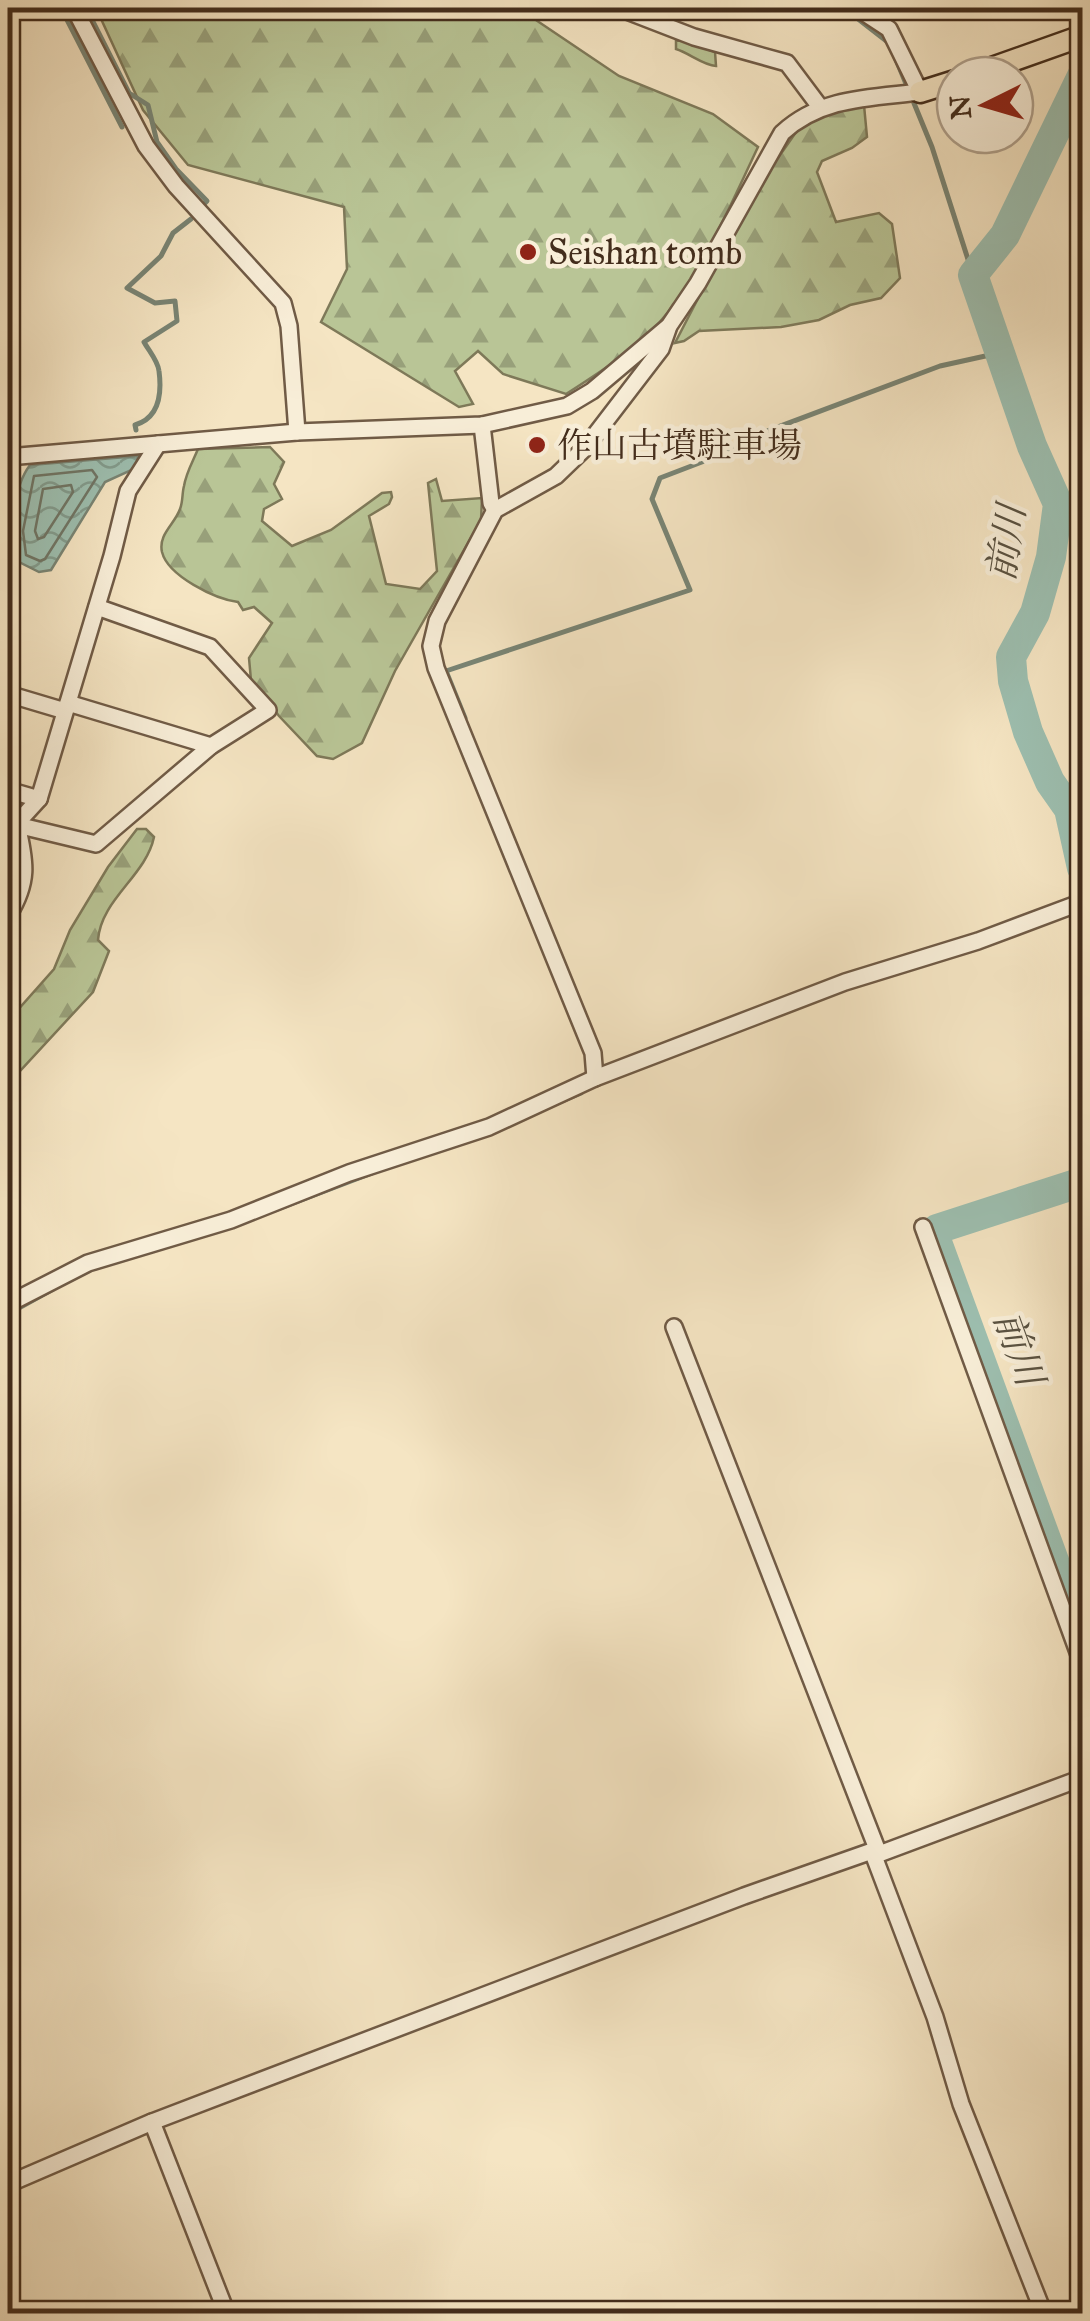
<svg xmlns="http://www.w3.org/2000/svg" width="1090" height="2321" font-family="'IM FELL Great Primer','Noto Serif JP',serif">
<style>
.forest{fill:url(#forest-firs);stroke:#7e7959;stroke-width:2.5}
.water{fill:url(#water-waves);stroke:#798575;stroke-width:2.5}
.lines{fill:none;stroke-linecap:round;stroke-linejoin:round}
.shore{stroke:#707666;stroke-width:2.5}
.stream{stroke:#798575;stroke-width:5}
.river{stroke:#9dbfb0;stroke-width:30}
.minor-casing{stroke:#705b46;stroke-width:20}
.major-casing{stroke:#432d1c;stroke-width:25}
.minor{stroke:#f8eed8;stroke-width:15}
.major{stroke:#f5e5c3;stroke-width:20}
.poi-dot{fill:#8f2418;stroke:#f8eed8;stroke-width:4}
.labels{text-anchor:middle;stroke-width:9;stroke-linejoin:round;paint-order:stroke}
.poi-label{font-size:35px;fill:#432d1c;stroke:#f8eed8;text-anchor:start}
.water-label{font-size:38px;font-style:italic;fill:#5a5241;stroke:#f8eed8}
</style>
<defs>
<pattern id="forest-firs" width="22" height="20" patternUnits="userSpaceOnUse" patternTransform="scale(2.5)"><rect width="22" height="20" fill="#b9c596"/><path d="M5 1l3.5 6h-7zM16 11l3.5 6h-7z" fill="#98a07a"/></pattern>
<pattern id="water-waves" width="16" height="10" patternUnits="userSpaceOnUse" patternTransform="scale(2.5)"><rect width="16" height="10" fill="#9dbfb0"/><path d="M0 5q4-4 8 0t8 0" fill="none" stroke="#829c8e"/></pattern>
</defs>
<rect width="100%" height="100%" fill="#f5e5c3"/>
<filter id="stains"><feTurbulence type="fractalNoise" baseFrequency=".002" numOctaves="4"/><feColorMatrix values="0 0 0 0 .2 0 0 0 0 .09 0 0 0 0 .02 0 0 0 .5 -.17"/></filter>
<radialGradient id="worn" r=".72"><stop offset=".6" stop-color="#630" stop-opacity="0"/><stop offset="1" stop-color="#630" stop-opacity=".3"/></radialGradient>
<g class="forest">
<path d="M96,8H518L619,76L713,114L758,147C731,204 707,261 669,311C643,345 602,371 566,394L503,374L478,351L455,371L473,404L459,407L321,322L347,269L344,207L188,165L143,110Z"/>
<path d="M683,40L715,52L716,66C703,65 689,53 676,49V41Z"/>
<path d="M864,105L867,137L852,148L822,161L817,172L836,222L879,213L892,224L900,278L881,298L850,305L819,320L781,327L699,331L684,341L675,343L750,198L801,125L819,116Z"/>
<path d="M270,447L284,462L274,484L282,499L264,509L262,521L292,546L331,530L382,493L391,492L392,497L389,504L369,516L386,584L420,589L437,571L428,483L436,479L442,501L482,498L481,520L395,671L362,743L333,759L317,756L279,716L251,680L249,658L272,623L254,607L243,610L238,602C215,599 168,576 162,552C158,534 175,524 180,509C183,502 182,493 184,486C186,473 193,461 198,449Z"/>
<path d="M137,829H146L154,837C146,876 101,899 98,940L109,951L93,992L8,1084V1021L54,969L70,930L108,867Z"/>
</g>
<path class="water" d="M138,456L136,468L105,482L51,570L39,572L15,560C13,531 11,490 30,465Z"/>
<g class="lines">
<g class="shore">
<path d="M92,470L97,477L45,559L40,561L26,555L23,531L34,476Z"/>
<path d="M71,485L73,492L44,537L38,539L35,531L43,489Z"/>
</g>
<g class="stream">
<path d="M61,8L122,127"/>
<path d="M86,8L129,93L148,105L157,142L176,169L207,201L205,203"/>
<path d="M844,8L889,43"/>
<path d="M895,57L932,147L973,275"/>
<path d="M136,430L135,425C159,418 162,394 159,371C158,361 149,351 144,342L177,321L175,301L155,303L127,288L161,256L173,233L191,219"/>
<path d="M465,718L446,671L690,590L652,499L660,478L728,452L754,436L940,366L999,353"/>
<path d="M555,1104L581,1093"/>
<path d="M275,1210L372,1173"/>
<path d="M8,1314L53,1289"/>
</g>
<g class="river">
<path d="M1082,76L1005,235L973,275L1032,446L1058,504L1051,557L1035,613L1011,657L1013,681L1028,732L1050,782L1069,809L1082,868"/>
<path d="M1082,1182L937,1229L934,1234L1082,1637"/>
</g>
<g class="minor-casing">
<g id="minor">
<path d="M74,8L146,146L176,186L283,303L289,326L297,432"/>
<path d="M619,8L694,37L787,63L820,107"/>
<path d="M482,425L491,503L495,510"/>
<path d="M8,457L297,432L482,425L567,406L592,391L669,326L698,283L782,133C821,97 870,98 920,92L889,29L857,8"/>
<path d="M8,694L65,711"/>
<path d="M68,703L211,746"/>
<path d="M8,790L39,799"/>
<path d="M17,825L96,844L211,746L268,710L210,647L97,607"/>
<path d="M8,833L39,799L112,556L128,491L158,444"/>
<path d="M8,916C29,882 26,863 17,825"/>
<path d="M595,1078L593,1053L436,668L431,646L437,621L495,510L556,476L585,448L661,349L668,329"/>
<path d="M923,1227L1082,1663"/>
<path d="M8,1304L88,1263L231,1220L349,1173L489,1127L595,1078L845,982L978,941L1082,902"/>
<path d="M674,1327L879,1854"/>
<path d="M872,1851L935,2017L961,2104L1044,2314"/>
<path d="M152,2122L227,2314"/>
<path d="M8,2184L152,2122L744,1896L872,1851L879,1854L1082,1778"/>
</g>
</g>
<g class="major-casing">
<g id="major">
<path d="M972,75L1082,36"/>
<path d="M920,92L955,81"/>
</g>
</g>
<use href="#minor" class="minor"/>
<use href="#major" class="major"/>
</g>
<g class="poi-dot">
<circle cx="528" cy="252" r="10"/>
<circle cx="537" cy="445" r="10"/>
</g>
<g class="labels">
<g class="poi-label">
<text x="548" y="264">Seishan tomb</text>
<text x="557" y="457">作山古墳駐車場</text>
</g>
<g class="water-label">
<text transform="translate(1006 543) rotate(-81)" y="13">前川</text>
<text transform="translate(1019 1348) rotate(70)" y="13">前川</text>
</g>
</g>
<rect width="1090" height="2321" fill="none" stroke="#f5e5c3" stroke-width="40"/>
<rect x="10" y="10" width="1070" height="2301" fill="none" stroke="#432d1c" stroke-width="5"/>
<rect x="20" y="20" width="1050" height="2281" fill="none" stroke="#432d1c" stroke-width="2.5"/>
<g transform="translate(985 105) rotate(265)"><circle r="48" fill="#f8eed8" stroke="#b0a18d" stroke-width="2.5"/>
<path d="M0-8L18 38L0 25L-18 38Z" fill="#8f2418"/>
<text y="-15" font-size="28" font-weight="bold" text-anchor="middle" fill="#432d1c">N</text>
</g>
<rect width="100%" height="100%" filter="url(#stains)"/>
<rect width="100%" height="100%" fill="url(#worn)"/>
</svg>
